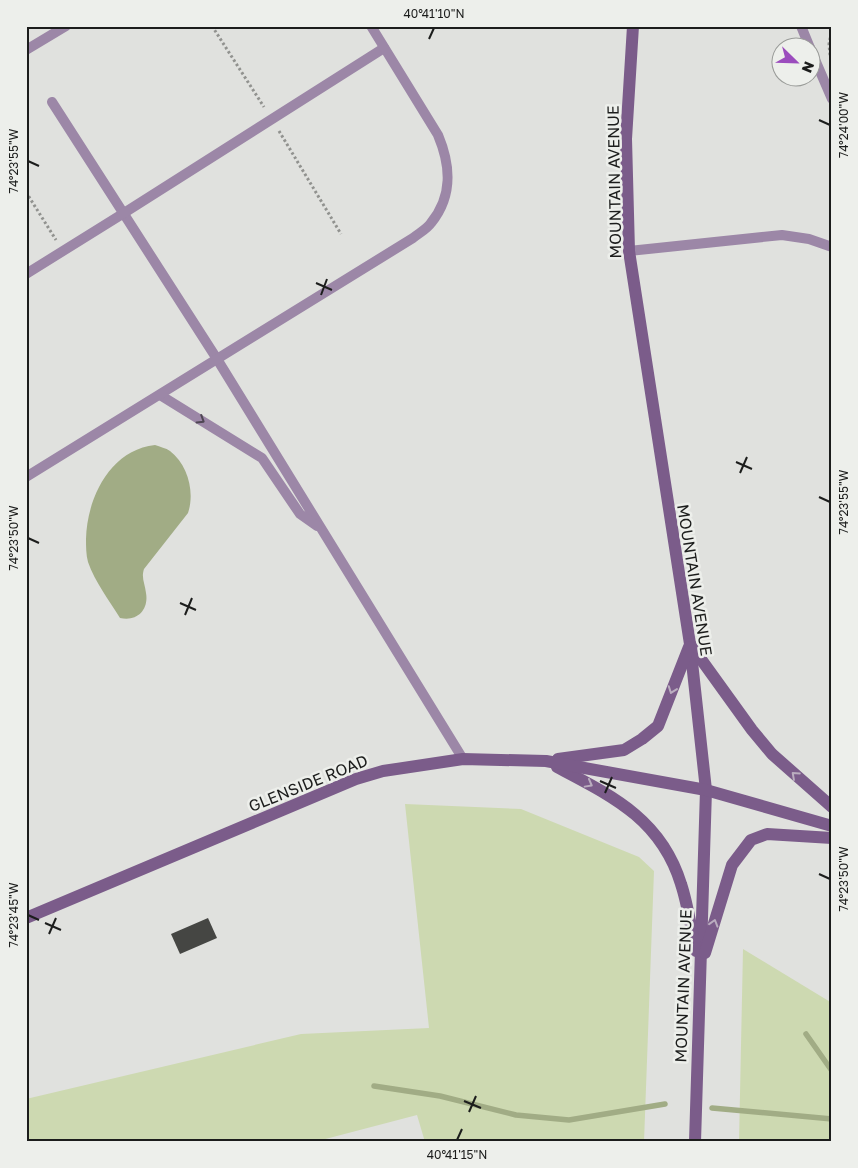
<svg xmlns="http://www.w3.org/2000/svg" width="858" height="1168" font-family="'Golos Text',sans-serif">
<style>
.green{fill:#cdd9b1}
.water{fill:#a1ac85}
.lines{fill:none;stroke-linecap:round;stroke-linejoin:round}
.stream{stroke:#a1ac85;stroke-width:5.5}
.building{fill:#454643}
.path{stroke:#91928f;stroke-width:3;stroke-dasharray:2.5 2.5;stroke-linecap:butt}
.lane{stroke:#9c87a7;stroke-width:10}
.secondary{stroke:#7b5c8a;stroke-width:12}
.oneway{stroke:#4f4754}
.oneway2{stroke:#baadbf}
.ticks{fill:none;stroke:#1c1d1c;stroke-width:2}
.labels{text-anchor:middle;stroke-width:5;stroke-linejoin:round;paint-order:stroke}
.street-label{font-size:16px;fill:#1c1d1c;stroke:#edefeb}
.neatline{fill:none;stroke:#1c1d1c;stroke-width:2}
.ticks-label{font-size:12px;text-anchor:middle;fill:#1c1d1c}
</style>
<rect width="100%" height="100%" fill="#e0e1de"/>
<g class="green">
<path d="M405,804L521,809L639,857L654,871L644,1142H425L417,1115L314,1142H26V1099L301,1034L429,1028Z"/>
<path d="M743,949L832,1003V1142H739Z"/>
</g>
<path class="water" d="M155,445C160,447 166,448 170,451C188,465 195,492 188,513L144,569C141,578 145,584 146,593C149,610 137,622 120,618C109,600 95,582 88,562C86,555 86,546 86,539C87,498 110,450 155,445Z"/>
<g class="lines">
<g class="stream">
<path d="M806,1034L832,1071"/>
<path d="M374,1086L440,1096L516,1115L569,1120L665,1104"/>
<path d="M712,1108L832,1119"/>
</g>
</g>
<path class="building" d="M208,918L217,938L180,954L171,934Z"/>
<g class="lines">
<g class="path">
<path d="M212,26L264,107"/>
<path d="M830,55L829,44L832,28"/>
<path d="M279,131L341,234"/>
<path d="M26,192L56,240"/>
</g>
<g class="lane">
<path d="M801,26L810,48"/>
<path d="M810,48L832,99"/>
<path d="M26,50L66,26"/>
<path d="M52,102L217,359L463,759"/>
<path d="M629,251L782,235L809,239L832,247"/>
<path d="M26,274L124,213L384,48"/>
<path d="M160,395L262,458L300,514L317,526"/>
<path d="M26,477L413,238C419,233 427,229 431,223C453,196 451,166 438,135L371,26"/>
</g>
<g class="secondary">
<path d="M633,26L626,139L629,251L690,644L706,790L695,1142"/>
<path d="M690,644L752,730L772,754L832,807"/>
<path d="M558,759L624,750L642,739L658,726L689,647"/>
<path d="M557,767C612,796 661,819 681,884C688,905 691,929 696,951"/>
<path d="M26,918L356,779L383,771L463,759L546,761L706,790L832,826"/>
<path d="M705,953L732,865L751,840L767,834L832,838"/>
</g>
</g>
<defs><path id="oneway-chevron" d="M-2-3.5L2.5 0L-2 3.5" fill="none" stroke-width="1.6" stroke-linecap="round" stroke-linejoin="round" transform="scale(1.25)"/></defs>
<use class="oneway" href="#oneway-chevron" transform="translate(201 420) rotate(32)"/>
<g class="oneway2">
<use href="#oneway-chevron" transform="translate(672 690) rotate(110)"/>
<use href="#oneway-chevron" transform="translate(795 775) rotate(-138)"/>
<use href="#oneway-chevron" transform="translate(589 784) rotate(29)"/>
<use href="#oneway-chevron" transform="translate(714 923) rotate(-73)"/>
</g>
<path class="ticks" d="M429,39L434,28M819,120L830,125M28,161L39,166M316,283L332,290M321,295L327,279M736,462L752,469M740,473L747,457M819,497L830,502M28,538L39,543M180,603L196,610M185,615L192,598M600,781L616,788M605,793L612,777M819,874L830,879M28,915L39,920M45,923L61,930M49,934L56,918M464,1101L481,1108M469,1112L476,1096M457,1140L462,1129"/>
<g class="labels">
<g class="street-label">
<text transform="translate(614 182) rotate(-91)" y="6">MOUNTAIN AVENUE</text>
<text transform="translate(695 580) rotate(81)" y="6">MOUNTAIN AVENUE</text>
<text transform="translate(308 783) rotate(-22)" y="6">GLENSIDE ROAD</text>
<text transform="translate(683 986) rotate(-88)" y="6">MOUNTAIN AVENUE</text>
</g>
</g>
<rect width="858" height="1168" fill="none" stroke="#edefeb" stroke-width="55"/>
<g transform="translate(796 62) rotate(113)"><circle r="24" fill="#edefeb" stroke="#999b98"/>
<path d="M0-4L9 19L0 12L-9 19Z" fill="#9b4cbd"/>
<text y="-8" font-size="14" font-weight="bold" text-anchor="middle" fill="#1c1d1c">N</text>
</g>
<rect x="28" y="28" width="802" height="1112" class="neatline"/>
<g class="ticks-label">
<text x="434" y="18">40°41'10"N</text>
<text transform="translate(844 125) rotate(-90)" y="4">74°24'00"W</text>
<text transform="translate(14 161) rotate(-90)" y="4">74°23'55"W</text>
<text transform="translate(844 502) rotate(-90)" y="4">74°23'55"W</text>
<text transform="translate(14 538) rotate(-90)" y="4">74°23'50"W</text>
<text transform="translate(844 879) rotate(-90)" y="4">74°23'50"W</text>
<text transform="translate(14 915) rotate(-90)" y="4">74°23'45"W</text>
<text x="457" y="1159">40°41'15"N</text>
</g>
</svg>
